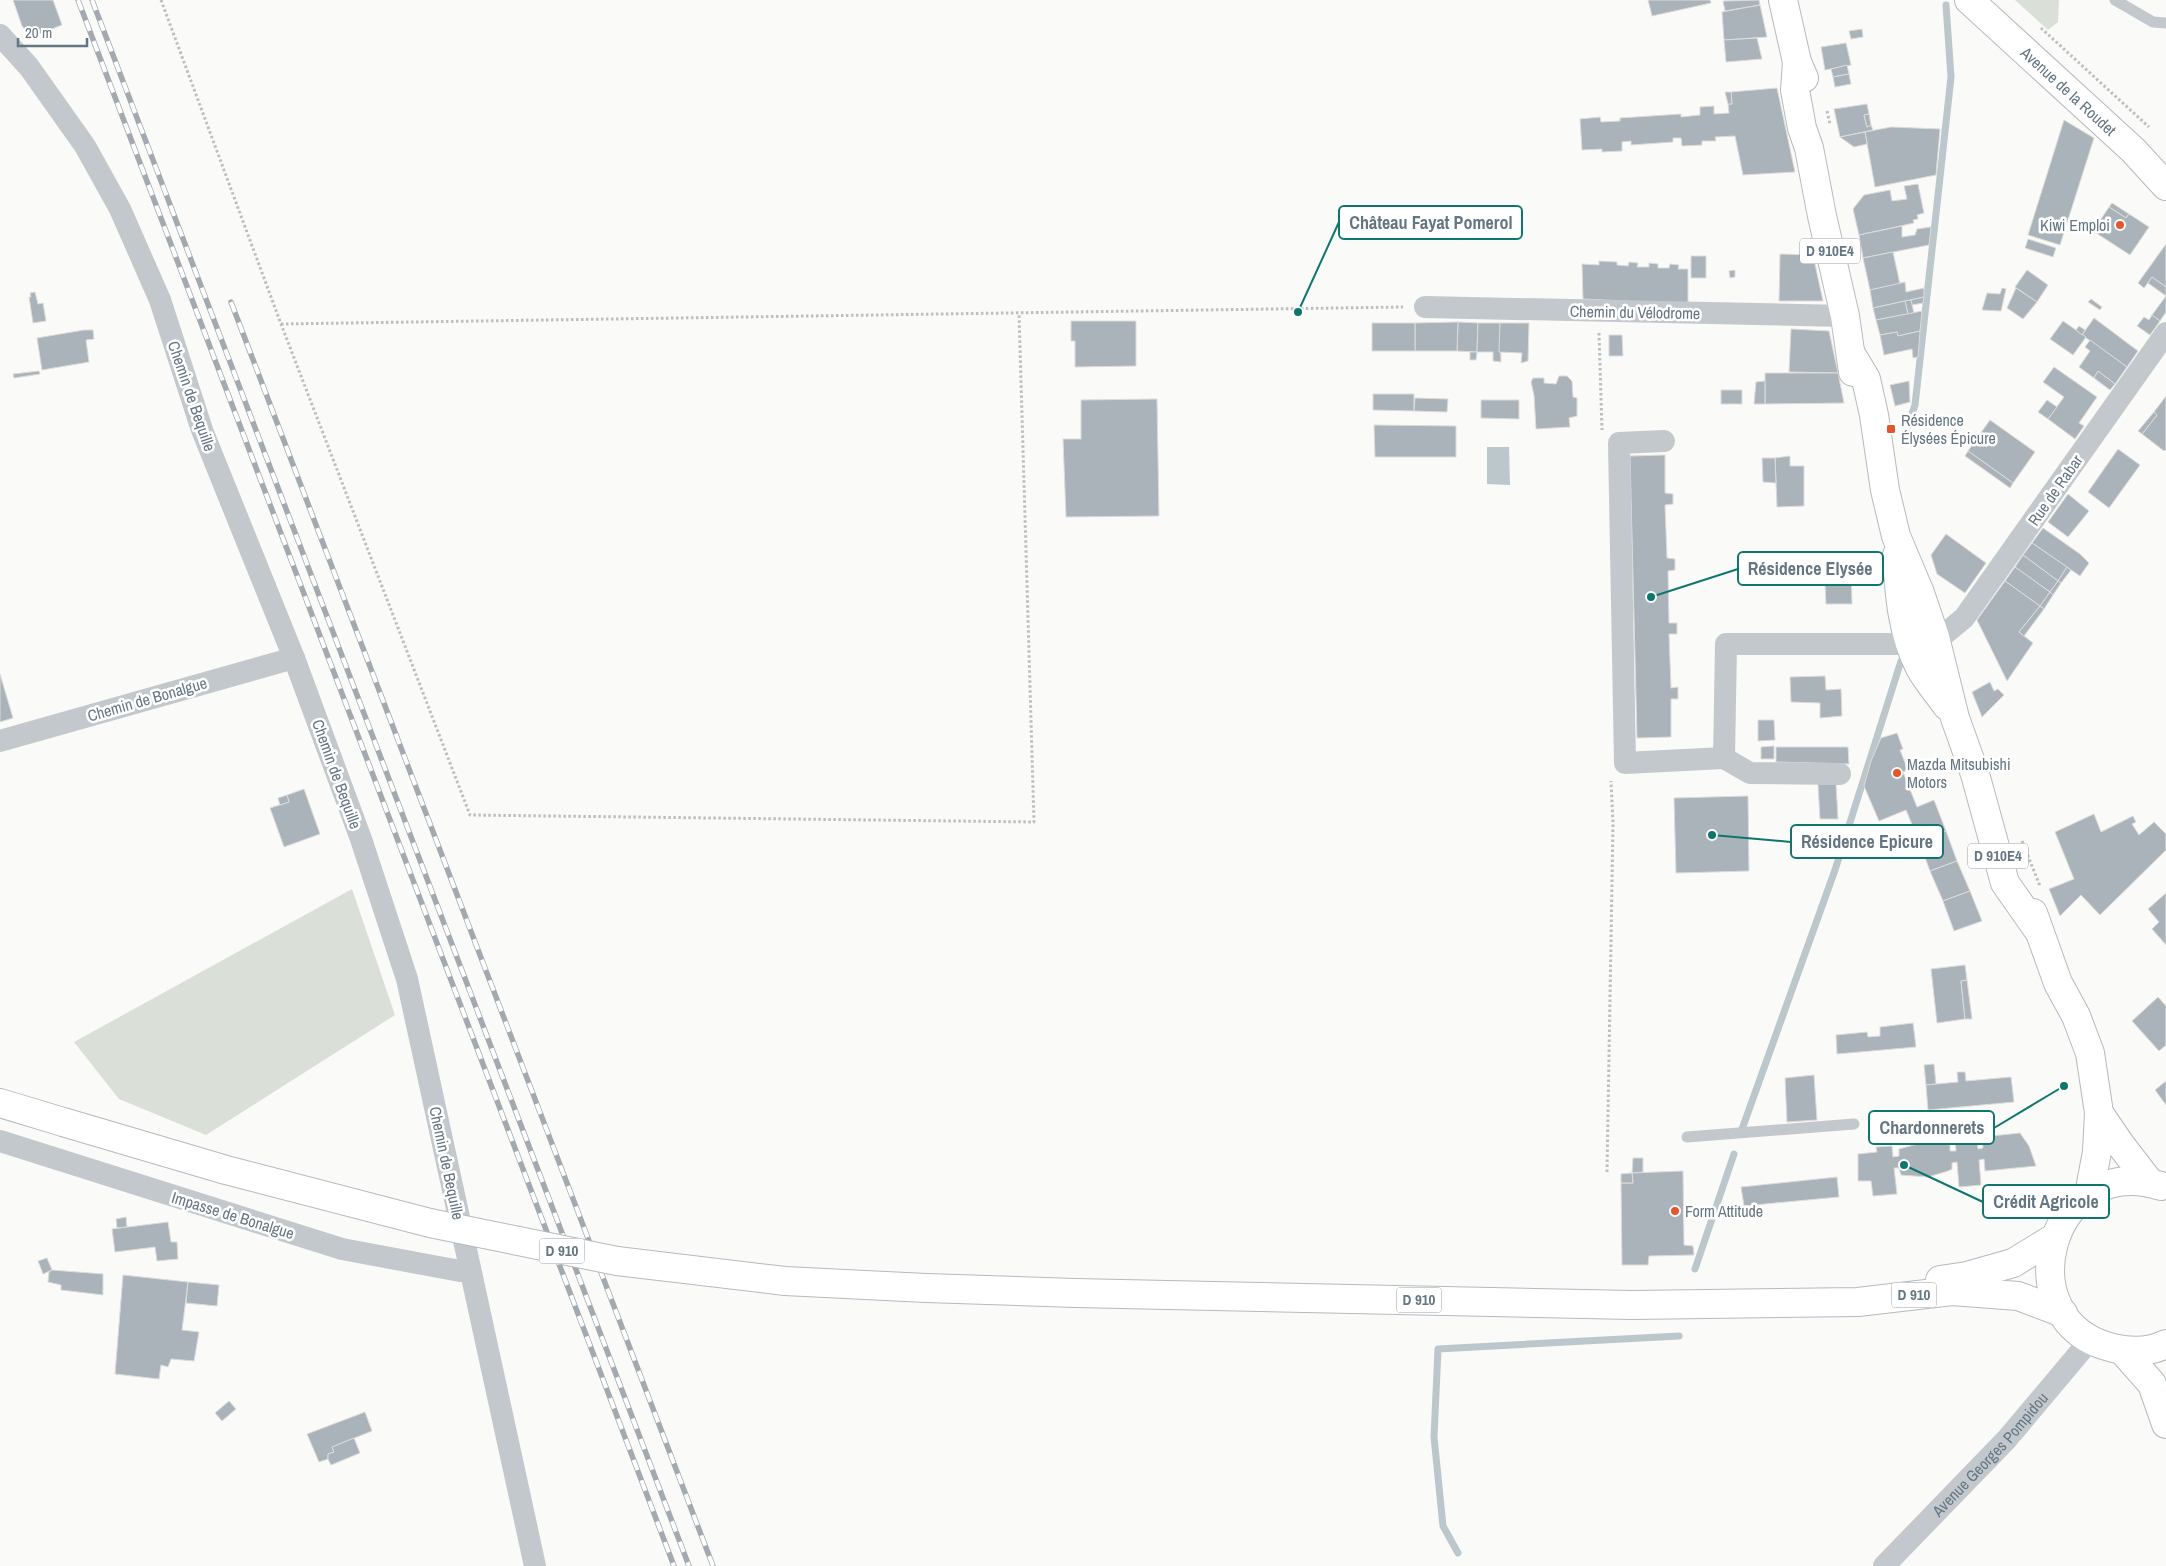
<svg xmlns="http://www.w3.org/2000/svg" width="2166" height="1566" font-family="'Archivo Narrow',sans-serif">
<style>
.green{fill:#dadfd7}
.water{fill:#bbc7cb}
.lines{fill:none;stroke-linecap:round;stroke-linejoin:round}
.stream{stroke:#bbc7cb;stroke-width:7}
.building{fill:#aab3b9;stroke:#dcdcda}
.secondary-casing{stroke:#b3babf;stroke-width:30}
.primary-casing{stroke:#b5babe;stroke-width:30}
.path{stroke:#bbbfc2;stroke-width:3;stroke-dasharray:2.5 2.5;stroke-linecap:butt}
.lane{stroke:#c3c8cc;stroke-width:11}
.street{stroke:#c3c8cc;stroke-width:22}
.secondary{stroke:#fff;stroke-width:28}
.primary{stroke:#fff;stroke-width:28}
.rail-casing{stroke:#a2aab0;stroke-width:5.5}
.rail{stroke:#fff;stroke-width:4;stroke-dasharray:11;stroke-linecap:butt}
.primary-bridge-casing{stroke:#b5babe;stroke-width:30;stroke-linecap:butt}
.primary-bridge{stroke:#fff;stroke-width:28}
.poi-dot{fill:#e4572e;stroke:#fff;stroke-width:2}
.labels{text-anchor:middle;stroke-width:5;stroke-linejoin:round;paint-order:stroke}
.shield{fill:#fff;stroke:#939fa8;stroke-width:1}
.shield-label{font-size:15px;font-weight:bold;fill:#657683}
.street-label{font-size:16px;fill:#657683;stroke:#fff}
.poi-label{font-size:16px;fill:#657683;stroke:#fff;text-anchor:start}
.leader{fill:none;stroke:#0f766e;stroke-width:2}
.callout-dot{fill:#0f766e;stroke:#fff;stroke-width:2}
.callout{fill:#fff;stroke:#0f766e;stroke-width:2}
.callout-label{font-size:18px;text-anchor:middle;font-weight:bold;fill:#657683}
</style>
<rect width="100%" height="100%" fill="#fafaf8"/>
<g class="green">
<path d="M2015,0H2059L2058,22L2048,30Z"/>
<path d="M352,889L395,1015L206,1135L119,1099L74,1042Z"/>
</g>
<path class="water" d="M1487,447H1509L1510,485L1487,484Z"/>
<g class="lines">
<g class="stream">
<path d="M1905,434L1915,405L1951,77L1946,5"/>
<path d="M1741,1132L1835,870L1901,661"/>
<path d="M1695,1269L1734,1154"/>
<path d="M1458,1553L1443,1526L1434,1437L1438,1349L1679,1336"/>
</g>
</g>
<g class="building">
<path d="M13,0H53L62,25L31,37L22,26Z"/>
<path d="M1648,0H1710L1711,3L1652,16Z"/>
<path d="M1759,0L1760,5L1725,11L1723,1Z"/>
<path d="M1760,5L1767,37L1724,40L1722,12Z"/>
<path d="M1862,29L1863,37L1851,39L1849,31Z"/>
<path d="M1757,38L1762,59L1726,62L1724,40Z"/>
<path d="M1846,43L1851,65L1825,70L1821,47Z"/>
<path d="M1847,65L1849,74L1833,77L1831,69Z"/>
<path d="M1849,74L1851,84L1835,87L1833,77Z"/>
<path d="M1777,88L1795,172L1743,175L1735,136L1715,137L1716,141H1702V145L1682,146L1681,138H1673V142L1631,145V141L1622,142V151L1602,152V149L1582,150L1580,119L1600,117L1601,122L1620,121V118L1681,114V117L1700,115V107L1714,106V114L1729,113L1728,104H1732L1731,92Z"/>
<path d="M1725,92H1731L1732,104H1728Z"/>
<path d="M1867,104L1869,114L1864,115L1867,127L1871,125L1873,130L1840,137L1834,109Z"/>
<path d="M1869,114L1871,125L1867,127L1864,115Z"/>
<path d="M2064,120L2094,138L2060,245L2028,235Z"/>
<path d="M1891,127L1940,129L1936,175L1875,187L1865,132Z"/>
<path d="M1865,132L1867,144L1854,147L1840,137Z"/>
<path d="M1918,184L1924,213L1917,215L1918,219L1913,220L1914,223L1859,235L1853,209L1864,195L1890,190L1892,201L1907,199L1904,186Z"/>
<path d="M2112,203L2129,214L2126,218L2109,207Z"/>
<path d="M2109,207L2126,218L2129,214L2149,227L2130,255L2093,231Z"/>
<path d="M1902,226V237L1915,235L1917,229L1931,227L1929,245L1863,258L1859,235Z"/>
<path d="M2028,239L2056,248L2053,257L2025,248Z"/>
<path d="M2166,244V287L2152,277L2144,288L2138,283Z"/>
<path d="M1893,252L1900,284L1870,290L1863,258Z"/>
<path d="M1780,254L1813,255L1823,301H1779Z"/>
<rect x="1691" y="256" width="15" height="22"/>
<path d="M1599,261L1617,262V265L1628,266L1629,262L1638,263L1637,267H1649V263L1658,264V268H1669L1670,264L1679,265L1678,269H1688V304L1583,299L1582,264L1599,265Z"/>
<path d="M1735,270V277L1730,278L1729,271Z"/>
<path d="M2027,270L2048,285L2037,302L2015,287Z"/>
<path d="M2152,277L2166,287V296L2148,283Z"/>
<path d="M1905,282L1906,292L1924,288V297L1873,308L1870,290Z"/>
<path d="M2002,288L2006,289L2001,311L1982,310L1987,293L2000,294Z"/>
<path d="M2016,288L2037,302L2023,319L2007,308Z"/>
<path d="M35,292L38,304L43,303L46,321L33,323L29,297H31L30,293Z"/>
<path d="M2166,296V312L2160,321L2152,315Z"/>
<path d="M1924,297L1923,303L1912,305L1911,300Z"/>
<path d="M2091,299L2102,307L2100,310L2088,302Z"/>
<path d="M1911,300L1914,313L1908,314L1905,301Z"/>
<path d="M1905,301L1908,314L1876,320L1873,308Z"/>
<path d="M1922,311L1920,331L1898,336L1897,332L1880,335L1876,320Z"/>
<path d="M2152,315L2160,321L2150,335L2137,326L2144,317L2149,320Z"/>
<path d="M2094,318L2138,351L2127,367L2082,335Z"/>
<path d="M1071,321H1136V366L1075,367V341H1071Z"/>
<path d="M2063,321L2086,337L2073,355L2050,339Z"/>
<path d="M1458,322L1478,323L1477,352L1457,351Z"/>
<path d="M1458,322L1457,351H1415V323Z"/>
<rect x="1372" y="323" width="43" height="28"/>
<path d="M1478,323H1500L1501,362L1493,361V352H1477Z"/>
<path d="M1500,323H1529L1528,361L1521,363L1522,353L1499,352Z"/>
<path d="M2079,326L2085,330L2082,335L2076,330Z"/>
<path d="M1791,329L1829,331L1838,373L1789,372Z"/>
<path d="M84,330H93L94,339L86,340L89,362L42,370L37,338Z"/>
<path d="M1920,331L1918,357L1913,358L1912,349L1884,355L1880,335L1897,332L1898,336Z"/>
<path d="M1609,335H1622L1623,356H1609Z"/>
<path d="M2090,340L2127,367L2115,384L2098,371L2094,378L2079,367L2090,351L2085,347Z"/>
<path d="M1470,352H1477L1476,360H1470Z"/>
<path d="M2054,367L2097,397L2079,423L2084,426L2075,439L2048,419L2064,397L2043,382Z"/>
<path d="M39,371L40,374L14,378L13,374Z"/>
<path d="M2098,371L2115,384L2110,390L2094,378Z"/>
<path d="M1765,373H1838L1844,403L1765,404Z"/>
<path d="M1559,376H1567L1572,381L1573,397L1577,398V416L1569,418L1570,427L1536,429L1534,395L1531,382L1533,378H1544V383L1556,384Z"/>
<path d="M1765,381V404H1754L1756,382Z"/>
<path d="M1909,381L1910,402L1895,406L1890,385Z"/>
<rect x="1721" y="390" width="21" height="14"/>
<path d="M1373,394H1414V411L1373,410Z"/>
<path d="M2166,396V449L2164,451L2142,434L2157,415L2154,412Z"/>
<path d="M1415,398L1448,399L1447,412L1414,411Z"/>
<path d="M1157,399L1159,516L1066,517L1063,439H1081V400Z"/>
<path d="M1481,400H1519V419L1481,418Z"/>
<path d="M2047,400L2057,407L2048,419L2038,412Z"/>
<path d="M2154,412L2157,415L2142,434L2138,431Z"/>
<path d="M1990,420L2035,452L2013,483L1968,451Z"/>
<path d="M1374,425L1456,426V457H1375Z"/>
<path d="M2118,449L2140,465L2109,508L2088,492Z"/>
<path d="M1968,451L2013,483L2010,488L1965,456Z"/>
<path d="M1665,455V493L1673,494V504L1665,505L1667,558L1675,559V570L1668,571L1669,623H1677V634H1669L1671,688L1678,687V699H1671V737L1637,738L1630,456Z"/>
<path d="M1790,456V466H1804V506L1777,507L1775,458Z"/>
<path d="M1762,458H1775L1776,483L1763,482Z"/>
<path d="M2068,494L2089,511L2068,537L2048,522Z"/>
<path d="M2043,528L2080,554L2089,563L2080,576L2032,543Z"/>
<path d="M1946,534L1986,563L1965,593L1937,574L1931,555Z"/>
<path d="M2032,543L2067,567L2058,581L2023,555Z"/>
<path d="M2023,555L2058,581L2050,592L2015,567Z"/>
<path d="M1824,565L1851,566L1852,604H1826Z"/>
<path d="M2015,567L2050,592L2040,606L2005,581Z"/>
<path d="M2067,567L2071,570L2061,583L2058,581Z"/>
<path d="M2005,581L2040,606L2019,632L2033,643L2007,681L1977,620Z"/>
<path d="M2058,581L2061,583L2053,595L2050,592Z"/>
<path d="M2050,592L2053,595L2044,609L2040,606Z"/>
<path d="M2040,606L2044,609L2024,636L2019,632Z"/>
<path d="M0,674L13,718L0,722Z"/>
<path d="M1825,676L1826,690L1841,689L1842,716L1820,718V703L1791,702L1790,677Z"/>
<path d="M1990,682L1994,691L1998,689L2004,695L1982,717L1972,692Z"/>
<path d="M1758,720H1774L1775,740L1758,741Z"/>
<path d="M1897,733L1903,749L1900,750L1908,770L1903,772L1917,807L1934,800L1946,831L1919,841L1906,810L1879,821L1864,786L1871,761L1881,738Z"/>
<path d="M1774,746V759H1761V747Z"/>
<path d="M1776,747H1848L1849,764L1776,762Z"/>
<path d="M1818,784H1836L1838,819H1820Z"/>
<path d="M304,789L320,834L284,847L270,808L289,802L287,795Z"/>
<path d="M287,795L289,802L280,805L278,798Z"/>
<path d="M1748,796L1749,871L1676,873L1674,798Z"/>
<path d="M2094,814L2101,832L2133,816L2136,822L2132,824L2139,835L2154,822L2166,834V850L2100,915L2081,895L2060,916L2049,889L2074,879L2055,832Z"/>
<path d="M1946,831L1957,861L1930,871L1919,841Z"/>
<path d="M1957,861L1970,891L1943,901L1930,871Z"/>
<path d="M1970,891L1982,921L1954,931L1943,901Z"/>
<path d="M2166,893V945L2152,929L2159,922L2148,909Z"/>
<path d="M1965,965L1967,980L1961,981L1965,1019L1937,1023L1931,969Z"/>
<path d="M1967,980L1972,1019H1965L1961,981Z"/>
<path d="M2158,997L2166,1006V1045L2159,1051L2132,1021Z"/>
<path d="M1913,1023L1916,1047L1837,1054L1836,1035L1867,1032L1868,1037L1880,1036V1027Z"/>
<path d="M1934,1064L1936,1084L1926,1085L1924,1065Z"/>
<path d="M1957,1072H1965L1966,1081L2011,1077L2014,1102L1928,1110L1926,1085L1958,1082Z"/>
<path d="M1814,1075L1817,1120L1787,1122L1785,1078Z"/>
<path d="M2166,1081V1105L2155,1090Z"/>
<path d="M2020,1133L2029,1146L2036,1166L1985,1171L1984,1159L1979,1160L1981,1185L1959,1187L1957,1162L1952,1163V1169L1948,1171L1928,1177L1901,1175L1899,1168H1894L1897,1194L1873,1196L1871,1181H1858V1154L1877,1152L1876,1147L1892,1146L1893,1157L1899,1156V1149L1925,1142L1950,1145V1151H1956L1955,1139L1977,1137L1978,1149L1983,1148L1982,1137Z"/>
<path d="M1633,1158H1643V1172L1632,1173Z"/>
<path d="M1683,1171L1684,1245L1693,1246L1694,1255L1649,1256L1648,1265H1622L1621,1183H1633L1632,1173Z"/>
<path d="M1632,1173L1633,1183H1621V1174Z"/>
<path d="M1837,1177L1839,1197L1744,1206L1741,1187Z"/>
<path d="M126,1217L127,1227L117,1228L116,1219Z"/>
<path d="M168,1222L171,1242H177L178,1259L157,1261L155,1247L115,1252L112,1229Z"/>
<path d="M47,1258L52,1270L43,1274L38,1261Z"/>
<path d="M52,1270L103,1274V1295L61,1290V1285L48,1282L49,1272Z"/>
<path d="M123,1275L188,1282L182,1330L199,1332L194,1361L171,1359L168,1367L161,1365L159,1379L115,1374Z"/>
<path d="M188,1282L219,1285L217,1306L186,1303Z"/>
<path d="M229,1401L236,1409L222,1421L215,1413Z"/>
<path d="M365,1412L372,1431L332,1447L334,1452L328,1454V1459L319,1462L307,1434Z"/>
<path d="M354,1438L360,1453L331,1465L328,1459V1454L334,1452L332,1447Z"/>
</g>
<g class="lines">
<g class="secondary-casing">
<g id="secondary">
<path id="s2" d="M1969,0L2133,150L2166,186"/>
</g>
</g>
<g class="primary-casing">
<g id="primary">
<path d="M1783,0L1797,62L1804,78"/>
<path d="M1797,62L1795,90L1802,128L1809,148L1822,216L1845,316L1853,372"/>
<path d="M1851,354L1866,379L1874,415L1885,490L1896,536L1920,593L1935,637L1955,718L1975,774L2005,883L2038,930"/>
<path d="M1897,555C1899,593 1902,634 1920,668C1927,681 1938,693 1947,706"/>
<path d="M2033,913L2058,983L2076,1016L2090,1053L2099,1113L2120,1144L2150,1183"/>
<path d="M0,1103L63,1122"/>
<path d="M2161,1186C2049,1150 2003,1322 2113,1348C2130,1352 2150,1352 2166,1344"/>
<path d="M2089,1194L2097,1152L2099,1113"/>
<path d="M1940,1280L1967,1276L2013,1263L2054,1238"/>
<path d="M1075,1293L1632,1305L1858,1302L1952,1291L2018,1296L2063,1313"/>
<path d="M2122,1350L2152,1384L2166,1424"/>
</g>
</g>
<g class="path">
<path d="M161,0L281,324L470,815L1034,822L1019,313"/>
<path d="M2041,28L2149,127"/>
<path d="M1827,111L1830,124"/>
<path d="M281,324L1403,307"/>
<path d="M1599,333L1602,430"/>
<path d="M2022,841L2040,886"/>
<path d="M1607,1172L1613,823L1611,781"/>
</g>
<g class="lane">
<path d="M2115,0L2153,22L2166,23"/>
<path d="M1687,1137L1854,1124"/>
</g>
<g class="street">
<path d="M0,35L29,67L85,146L120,209L160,300L202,430L294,658L361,839L407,979L535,1566"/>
<path d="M1425,307L1845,316"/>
<path d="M1664,441L1619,443L1625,763L1724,758"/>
<path d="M1935,637L1947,632L1964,618L2166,333"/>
<path d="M0,741L294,658"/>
<path d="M1840,774L1750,773L1724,758L1726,644H1911"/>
<path d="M0,1141L342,1249L460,1271L470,1269"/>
<path id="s1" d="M1884,1566L2007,1439L2091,1339"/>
</g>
<use href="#secondary" class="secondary"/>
<use href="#primary" class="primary"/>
<g class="rail-casing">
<g id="rail">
<path d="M78,0L674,1566"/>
<path d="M92,0L689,1566"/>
<path d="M231,302L713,1566"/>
</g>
</g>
<use href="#rail" class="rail"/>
<g class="primary-bridge-casing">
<path id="primary-bridge" d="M63,1122L226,1170L430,1223L617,1261L785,1281L926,1288L1075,1293"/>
</g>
<use href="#primary-bridge" class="primary-bridge"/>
</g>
<g class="poi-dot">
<circle cx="2120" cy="225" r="5"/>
<rect x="1886" y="424" width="10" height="10" rx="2.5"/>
<circle cx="1897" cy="773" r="5"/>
<circle cx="1675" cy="1211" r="5"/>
</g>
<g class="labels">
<g class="shield">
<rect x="1800" y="238.5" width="60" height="25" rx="4"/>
<rect x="1968" y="843.5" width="60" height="25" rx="4"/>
<rect x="539.5" y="1238.5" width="45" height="25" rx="4"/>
<rect x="1891.5" y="1282.5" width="45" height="25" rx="4"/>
<rect x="1396.5" y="1287.5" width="45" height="25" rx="4"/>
</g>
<g class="shield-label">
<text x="1830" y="256">D 910E4</text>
<text x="1998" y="861">D 910E4</text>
<text x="562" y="1256">D 910</text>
<text x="1914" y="1300">D 910</text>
<text x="1419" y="1305">D 910</text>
</g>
<g class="street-label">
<text dy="6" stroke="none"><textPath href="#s2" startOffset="135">Avenue de la Roudet</textPath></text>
<text transform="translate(1635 312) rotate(1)" y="6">Chemin du Vélodrome</text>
<text transform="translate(192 396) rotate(71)" y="6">Chemin de Bequille</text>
<text transform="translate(2055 490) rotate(-55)" y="6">Rue de Rabar</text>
<text transform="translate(147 699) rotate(-16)" y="6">Chemin de Bonalgue</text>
<text transform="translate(337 774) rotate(70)" y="6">Chemin de Bequille</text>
<text transform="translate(447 1163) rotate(78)" y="6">Chemin de Bequille</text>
<text transform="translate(233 1215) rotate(17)" y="6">Impasse de Bonalgue</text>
<text dy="6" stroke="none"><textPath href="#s1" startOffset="154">Avenue Georges Pompidou</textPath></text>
</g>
<g class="poi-label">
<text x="2110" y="231" text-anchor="end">Kiwi Emploi</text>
<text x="1901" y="426">Résidence<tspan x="1901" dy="18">Élysées Épicure</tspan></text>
<text x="1907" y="770">Mazda Mitsubishi<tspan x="1907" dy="18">Motors</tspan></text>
<text x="1685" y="1217">Form Attitude</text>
</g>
</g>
<path class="leader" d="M1298 312L1339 222M1651 597L1738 569M1712 835L1791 842M2064 1086L1994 1128M1904 1165L1983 1202"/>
<g class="callout-dot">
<circle cx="1298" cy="312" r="5"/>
<circle cx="1651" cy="597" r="5"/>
<circle cx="1712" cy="835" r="5"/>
<circle cx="2064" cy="1086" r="5"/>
<circle cx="1904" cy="1165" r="5"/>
</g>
<g class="callout">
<rect x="1339" y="206" width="183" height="33" rx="5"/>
<rect x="1738" y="552" width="145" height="33" rx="5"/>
<rect x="1791" y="825" width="152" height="33" rx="5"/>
<rect x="1869" y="1111" width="125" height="33" rx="5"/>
<rect x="1983" y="1185" width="126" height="33" rx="5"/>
</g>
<g class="callout-label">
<text x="1431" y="229">Château Fayat Pomerol</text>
<text x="1810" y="575">Résidence Elysée</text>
<text x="1867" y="848">Résidence Epicure</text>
<text x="1932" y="1134">Chardonnerets</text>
<text x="2046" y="1208">Crédit Agricole</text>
</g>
<path d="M18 38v8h69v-8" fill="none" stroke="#657683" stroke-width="2.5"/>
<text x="25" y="38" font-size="15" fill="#657683" stroke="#ffffff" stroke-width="4" paint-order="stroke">20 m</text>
</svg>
